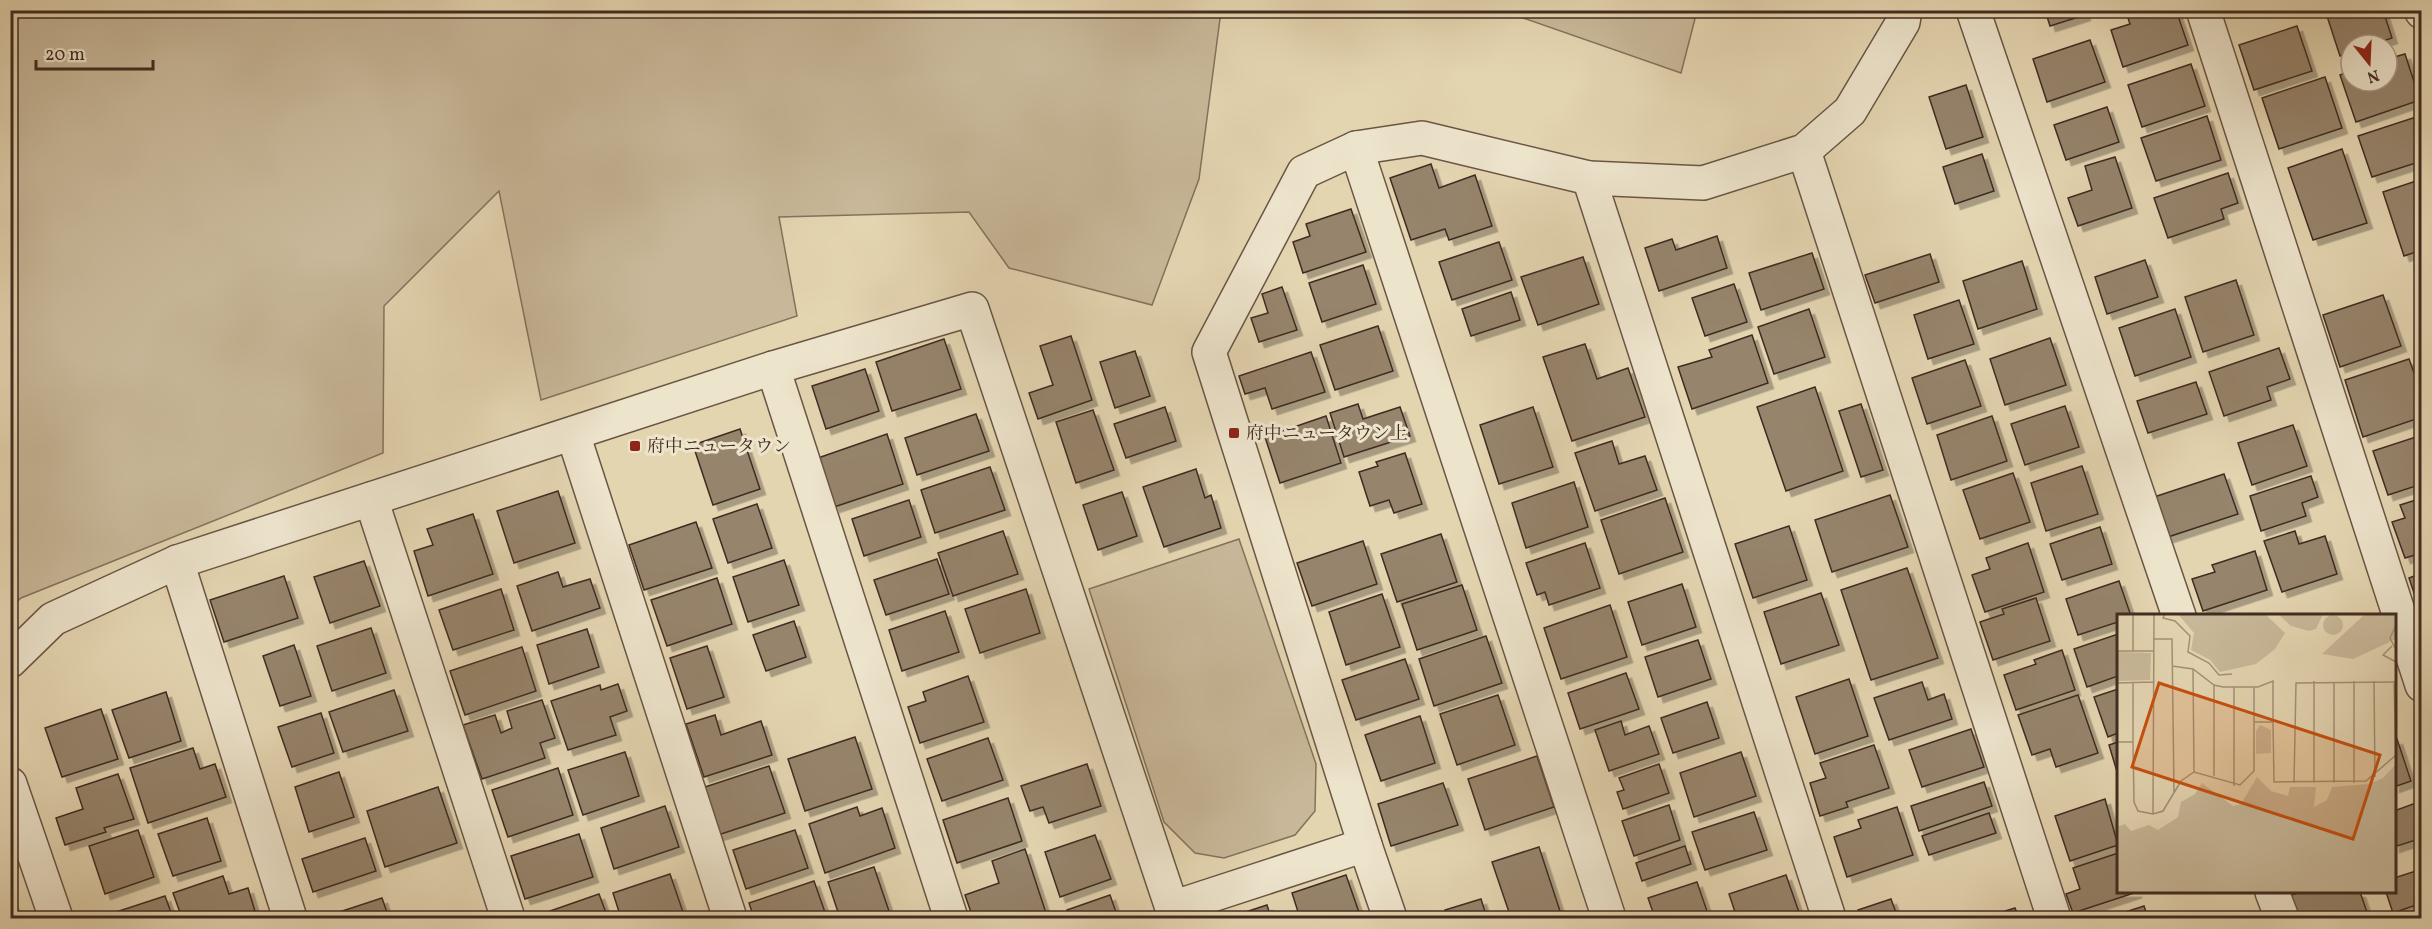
<svg xmlns="http://www.w3.org/2000/svg" width="2432" height="929" font-family="Vollkorn,'Noto Serif JP',serif">
<style>
.green{fill:#c8b899;stroke:#84725d;stroke-width:1.5}
.building{fill:#96846c;stroke:#412c21;stroke-width:1.5;filter:url(#shadow)}
.lines{fill:none;stroke-linecap:round;stroke-linejoin:round}
.street-casing{stroke:#6a5645;stroke-width:36}
.street{stroke:#ede4cc;stroke-width:33}
.poi-dot{fill:#8f2418;stroke:#ede4cc;stroke-width:2}
.labels{text-anchor:middle;stroke-width:6;stroke-linejoin:round;paint-order:stroke}
.poi-label{font-size:18px;fill:#412c21;stroke:#ede4cc;text-anchor:start}
.inset-road{fill:none;stroke:#a39177;stroke-width:1.5}
.view{fill:#c75010;fill-opacity:0.15;stroke:#c75010;stroke-width:3}
.inset-edge{fill:none;stroke:#412c21;stroke-width:3}
</style>
<defs>
<filter id="shadow"><feDropShadow dx="5.5" dy="5.5" stdDeviation="0" flood-color="#0004"/></filter>
</defs>
<rect width="100%" height="100%" fill="#e4d5b1"/>
<filter id="stains"><feTurbulence type="fractalNoise" baseFrequency=".00333" numOctaves="4"/><feColorMatrix values="0 0 0 0 .2 0 0 0 0 .09 0 0 0 0 .02 0 0 0 .5 -.17"/></filter>
<radialGradient id="worn" r=".72"><stop offset=".6" stop-color="#630" stop-opacity="0"/><stop offset="1" stop-color="#630" stop-opacity=".3"/></radialGradient>
<g class="green">
<path d="M11,10H1221V11L1199,179L1152,305L1009,268L969,212L779,217L797,316L541,400L499,191L384,306L383,453L21,598L11,607Z"/>
<path d="M1503,11H1697L1681,73Z"/>
<path d="M1239,539L1316,764L1315,811L1295,835L1224,858L1195,853L1164,822L1089,589Z"/>
</g>
<g class="building">
<path d="M2045,10H2083L2085,15L2050,26Z"/>
<path d="M2131,10H2176L2188,45L2123,67L2111,30L2130,24L2126,12Z"/>
<path d="M2325,10H2383L2392,38L2371,45H2351V52L2340,56Z"/>
<path d="M2297,26L2312,71L2254,90L2239,45Z"/>
<path d="M2090,40L2105,82L2047,102L2033,59Z"/>
<path d="M2405,54L2420,100L2356,122L2340,75L2351,71V81H2387V59Z"/>
<path d="M2191,64L2205,106L2142,127L2128,85Z"/>
<path d="M2325,77L2342,128L2279,149L2262,98Z"/>
<path d="M1966,85L1983,137L1946,149L1929,97Z"/>
<path d="M2107,107L2119,142L2066,160L2054,125Z"/>
<path d="M2422,115V161L2372,177L2358,136Z"/>
<path d="M2207,116L2221,160L2156,181L2141,138Z"/>
<path d="M2342,149L2367,223L2313,240L2288,168Z"/>
<path d="M1982,154L1994,191L1955,204L1943,167Z"/>
<path d="M2115,157L2132,208L2078,226L2068,198L2092,190L2085,166Z"/>
<path d="M1431,164L1439,188L1475,175L1492,226L1449,240L1445,229L1411,240L1390,178Z"/>
<path d="M2228,173L2238,203L2221,209L2224,219L2168,238L2154,198Z"/>
<path d="M2422,179V250L2404,256L2383,192Z"/>
<path d="M1351,209L1366,252L1303,273L1293,242L1310,236L1306,224Z"/>
<path d="M1717,236L1727,268L1659,291L1645,248L1672,239L1676,250Z"/>
<path d="M1499,242L1512,280L1452,300L1439,262Z"/>
<path d="M1812,253L1824,289L1761,310L1749,273Z"/>
<path d="M1930,254L1939,282L1875,303L1865,275Z"/>
<path d="M1583,257L1599,304L1538,325L1521,277Z"/>
<path d="M2145,260L2158,297L2107,314L2095,277Z"/>
<path d="M2022,261L2037,309L1978,329L1963,281Z"/>
<path d="M1363,265L1376,304L1322,322L1309,283Z"/>
<path d="M2236,280L2254,335L2203,352L2185,297Z"/>
<path d="M1734,284L1747,322L1705,336L1692,298Z"/>
<path d="M1282,287L1297,330L1259,342L1251,318L1268,313L1262,294Z"/>
<path d="M1511,292L1520,320L1471,336L1462,309Z"/>
<path d="M2383,295L2401,346L2340,367L2323,315Z"/>
<path d="M1959,300L1974,344L1928,359L1914,315Z"/>
<path d="M1809,309L1825,357L1774,374L1758,327Z"/>
<path d="M2175,309L2191,357L2135,376L2119,328Z"/>
<path d="M1378,326L1393,371L1335,390L1320,345Z"/>
<path d="M1752,335L1768,383L1692,409L1678,367L1712,357L1709,350Z"/>
<path d="M1071,336L1092,400L1038,419L1029,393L1053,385L1040,346Z"/>
<path d="M2050,338L2066,385L2005,405L1990,359Z"/>
<path d="M944,339L961,389L892,411L876,362Z"/>
<path d="M1585,344L1597,379L1628,368L1645,417L1572,441L1543,357Z"/>
<path d="M2279,348L2290,379L2267,387L2271,400L2224,416L2209,372Z"/>
<path d="M1135,351L1150,396L1115,408L1100,362Z"/>
<path d="M1311,352L1325,392L1272,409L1265,388L1245,394L1239,376Z"/>
<path d="M2409,359L2422,395V417L2363,437L2345,380Z"/>
<path d="M1965,360L1981,406L1927,424L1912,378Z"/>
<path d="M865,369L879,411L826,429L812,386Z"/>
<path d="M2196,382L2207,414L2148,433L2137,401Z"/>
<path d="M1815,387L1843,471L1786,491L1757,407Z"/>
<path d="M1358,404L1363,419L1400,407L1410,436L1344,457L1330,413Z"/>
<path d="M1861,404L1883,470L1861,477L1839,411Z"/>
<path d="M2065,406L2079,447L2025,465L2011,424Z"/>
<path d="M1165,407L1176,441L1126,458L1114,424Z"/>
<path d="M1533,407L1553,467L1499,484L1480,425Z"/>
<path d="M1093,410L1114,470L1076,483L1056,422Z"/>
<path d="M976,414L989,451L917,475L905,438Z"/>
<path d="M1326,416L1341,463L1280,483L1265,437Z"/>
<path d="M1992,416L2007,461L1951,480L1937,435Z"/>
<path d="M2293,425L2307,466L2252,485L2238,443Z"/>
<path d="M740,429L760,489L713,505L693,445Z"/>
<path d="M887,434L903,484L834,507L818,458Z"/>
<path d="M2422,435V484L2388,495L2373,451Z"/>
<path d="M1612,441L1619,464L1645,456L1657,490L1595,511L1575,453Z"/>
<path d="M1405,453L1422,504L1394,513L1389,500L1370,506L1359,472L1378,466L1376,462Z"/>
<path d="M2082,466L2098,514L2046,531L2031,483Z"/>
<path d="M990,467L1005,510L935,533L921,490Z"/>
<path d="M1196,469L1205,498L1211,495L1221,528L1164,547L1143,487Z"/>
<path d="M2013,473L2030,522L1980,539L1963,490Z"/>
<path d="M2224,474L2238,514L2168,537L2154,497Z"/>
<path d="M2311,476L2318,497L2302,503L2306,516L2261,531L2250,496Z"/>
<path d="M1574,482L1588,527L1526,548L1512,503Z"/>
<path d="M558,491L575,543L514,563L497,511Z"/>
<path d="M1122,492L1137,536L1098,550L1083,505Z"/>
<path d="M1890,495L1908,547L1832,572L1815,520Z"/>
<path d="M1665,498L1683,552L1619,574L1601,520Z"/>
<path d="M2422,498V553L2405,558L2392,522L2405,518L2400,505Z"/>
<path d="M909,500L921,537L864,556L852,519Z"/>
<path d="M757,504L772,548L728,563L713,519Z"/>
<path d="M473,514L493,574L428,596L414,551L433,545L427,529Z"/>
<path d="M696,522L712,568L644,590L629,545Z"/>
<path d="M1789,526L1807,580L1753,598L1735,544Z"/>
<path d="M2100,527L2112,564L2062,580L2050,544Z"/>
<path d="M1003,531L1018,574L953,596L938,553Z"/>
<path d="M2295,531L2299,544L2325,536L2337,574L2282,592L2264,541Z"/>
<path d="M1441,534L1457,582L1397,602L1381,554Z"/>
<path d="M1363,541L1377,584L1312,606L1297,563Z"/>
<path d="M1585,543L1600,588L1549,605L1545,592L1537,595L1526,563Z"/>
<path d="M2028,543L2044,592L1985,612L1972,575L1990,569L1986,558Z"/>
<path d="M2255,551L2267,590L2203,611L2192,579L2215,572L2212,565Z"/>
<path d="M937,559L949,594L886,615L874,580Z"/>
<path d="M784,560L799,605L748,622L733,577Z"/>
<path d="M364,561L380,606L330,623L314,577Z"/>
<path d="M1907,568L1938,658L1871,680L1841,590Z"/>
<path d="M558,572L563,587L590,579L600,608L532,631L517,586Z"/>
<path d="M2422,573V610L2420,611L2409,578Z"/>
<path d="M284,576L298,618L224,642L210,600Z"/>
<path d="M717,578L732,624L667,646L651,600Z"/>
<path d="M2119,581L2131,616H2118V622L2078,635L2066,599Z"/>
<path d="M1682,584L1696,627L1642,645L1628,602Z"/>
<path d="M1462,585L1477,630L1417,650L1402,604Z"/>
<path d="M501,589L514,630L453,650L439,610Z"/>
<path d="M1026,589L1040,633L980,653L965,609Z"/>
<path d="M1821,593L1839,645L1781,664L1764,612Z"/>
<path d="M1382,594L1400,647L1346,665L1329,612Z"/>
<path d="M2036,598L2050,641L1993,660L1980,622L2004,614L2002,609Z"/>
<path d="M1610,605L1627,657L1561,679L1544,628Z"/>
<path d="M945,611L959,652L902,671L889,630Z"/>
<path d="M794,621L806,657L766,671L753,635Z"/>
<path d="M371,628L386,673L332,691L317,646Z"/>
<path d="M587,629L599,667L549,684L537,645Z"/>
<path d="M2118,634V676L2087,687L2074,649Z"/>
<path d="M1486,636L1502,683L1434,706L1419,659Z"/>
<path d="M1698,640L1711,679L1658,697L1645,657Z"/>
<path d="M294,645L311,696L280,706L263,656Z"/>
<path d="M707,646L724,697L687,709L670,658Z"/>
<path d="M522,647L536,691L465,715L450,671Z"/>
<path d="M2062,650L2075,690L2016,710L2004,675L2036,664L2034,660Z"/>
<path d="M1405,659L1419,699L1356,720L1342,680Z"/>
<path d="M1626,673L1639,709L1580,729L1568,693Z"/>
<path d="M968,676L984,722L920,743L908,707L926,701L923,692Z"/>
<path d="M1849,679L1868,736L1815,754L1796,697Z"/>
<path d="M1922,682L1928,700L1944,694L1952,719L1889,740L1874,698Z"/>
<path d="M618,684L627,711L610,717L616,735L568,750L551,701L600,685L601,690Z"/>
<path d="M2118,689V733L2108,737L2094,697Z"/>
<path d="M394,690L408,731L343,752L329,712Z"/>
<path d="M166,692L181,741L129,758L112,710Z"/>
<path d="M1498,695L1515,745L1457,765L1440,714Z"/>
<path d="M2078,695L2098,753L2056,767L2050,749L2032,755L2018,715Z"/>
<path d="M542,700L555,738L540,743L545,758L482,779L463,725L495,715L501,733L512,728L507,711Z"/>
<path d="M1707,702L1719,738L1673,753L1661,718Z"/>
<path d="M101,709L118,759L62,777L45,728Z"/>
<path d="M321,713L334,753L292,767L278,727Z"/>
<path d="M715,715L721,735L761,721L772,755L704,777L686,724Z"/>
<path d="M1420,716L1435,763L1381,781L1365,735Z"/>
<path d="M1621,721L1625,735L1649,726L1659,754L1609,771L1595,730Z"/>
<path d="M1971,729L1984,767L1922,787L1909,750Z"/>
<path d="M855,737L872,789L805,811L788,759Z"/>
<path d="M988,738L1003,780L942,801L927,759Z"/>
<path d="M2397,739L2411,781L2394,787V740Z"/>
<path d="M2118,742V775L2109,745Z"/>
<path d="M1874,745L1889,788L1846,802L1848,807L1820,816L1810,783L1826,778L1820,763Z"/>
<path d="M193,748L200,769L215,764L226,797L148,823L130,768Z"/>
<path d="M625,752L639,796L583,815L568,770Z"/>
<path d="M1741,752L1756,796L1694,817L1680,773Z"/>
<path d="M1537,756L1554,807L1485,830L1468,779Z"/>
<path d="M1087,764L1101,806L1049,823L1043,807L1030,811L1021,786Z"/>
<path d="M1659,764L1669,793L1623,809L1617,792L1624,790L1619,778Z"/>
<path d="M769,766L785,813L718,835L702,788Z"/>
<path d="M558,768L573,815L508,837L492,790Z"/>
<path d="M339,772L354,817L309,832L295,787Z"/>
<path d="M118,774L134,819L104,828L106,832L65,845L56,818L83,809L76,788Z"/>
<path d="M1984,782L1992,806L1919,831L1911,806Z"/>
<path d="M1443,783L1458,825L1391,846L1378,804Z"/>
<path d="M438,787L457,843L385,867L367,811Z"/>
<path d="M1008,798L1022,841L957,863L943,820Z"/>
<path d="M2105,799L2118,845L2070,861L2055,816Z"/>
<path d="M2416,803L2422,819V838L2394,847V811Z"/>
<path d="M1669,805L1680,840L1634,856L1622,821Z"/>
<path d="M665,806L679,847L614,869L601,828Z"/>
<path d="M857,807L860,816L882,808L895,848L825,873L809,824Z"/>
<path d="M1897,807L1913,855L1847,877L1834,837L1861,828L1858,820Z"/>
<path d="M1754,812L1767,850L1705,870L1692,832Z"/>
<path d="M1989,813L1996,833L1929,855L1922,836Z"/>
<path d="M207,818L221,861L173,876L158,834Z"/>
<path d="M138,830L154,877L105,894L89,846Z"/>
<path d="M795,830L808,868L746,889L733,850Z"/>
<path d="M579,834L593,877L525,899L511,856Z"/>
<path d="M1095,835L1111,879L1060,897L1045,852Z"/>
<path d="M365,838L376,871L313,892L302,859Z"/>
<path d="M1685,846L1691,864L1642,881L1636,863Z"/>
<path d="M1539,847L1561,914L1547,918H1511L1492,862Z"/>
<path d="M1025,849L1046,913L1030,918H973L965,895L999,883L992,861Z"/>
<path d="M2118,853V892H2137L2073,913L2066,894L2080,889L2073,868Z"/>
<path d="M874,867L891,917L840,918L828,882Z"/>
<path d="M2422,869V903L2393,913L2386,892H2394V878Z"/>
<path d="M670,874L684,915L674,918H621L613,893Z"/>
<path d="M1346,875L1361,918H1300L1292,893Z"/>
<path d="M1786,875L1800,915L1790,918H1737L1729,894Z"/>
<path d="M223,876L229,894L248,888L257,918H182L173,893Z"/>
<path d="M814,881L827,918H754L749,903Z"/>
<path d="M1697,882L1709,917L1655,918L1648,898Z"/>
<path d="M2302,892H2360L2368,915L2358,918H2291L2284,897Z"/>
<path d="M599,894L608,918H530Z"/>
<path d="M10,895L18,918H10Z"/>
<path d="M1110,895L1118,918H1070L1067,910Z"/>
<path d="M165,896L173,918H118L116,912Z"/>
<path d="M382,898L389,918H321Z"/>
<path d="M1481,899L1487,918H1431L1446,913L1445,910Z"/>
<path d="M1891,899L1898,918H1861L1858,910Z"/>
<path d="M1267,905L1271,918H1227Z"/>
<path d="M2144,906L2148,918H2107Z"/>
<path d="M2015,908L2019,918H1983Z"/>
</g>
<g class="lines">
<g class="street-casing">
<g id="street">
<path d="M1973,10L2179,616"/>
<path d="M2203,10L2422,685"/>
<path d="M2421,10L2422,12"/>
<path d="M1356,148L1609,918"/>
<path d="M1804,151L2054,918"/>
<path d="M1589,178L1829,918"/>
<path d="M773,368L951,918"/>
<path d="M573,434L730,918"/>
<path d="M371,499L508,918"/>
<path d="M177,562L290,918"/>
<path d="M10,661L53,619L177,562L773,368L972,309L1172,908L1365,845L1209,352L1304,172L1356,148L1422,138L1589,178L1703,183L1804,151L1850,111L1903,22L1905,10"/>
<path d="M10,784L56,918"/>
<path d="M1365,845L1390,918"/>
<path d="M2272,892L2282,918"/>
</g>
</g>
<use href="#street" class="street"/>
</g>
<g class="poi-dot">
<rect x="1228" y="427" width="12" height="12" rx="3"/>
<rect x="629" y="440" width="12" height="12" rx="3"/>
</g>
<g class="labels">
<g class="poi-label">
<text x="1246" y="439">府中ニュータウン上</text>
<text x="647" y="452">府中ニュータウン</text>
</g>
</g>
<g transform="translate(2117 614)">
<rect width="279" height="279" fill="#e4d5b1"/>
<path d="M61,0H148L168,19L158,35L139,50L103,58L93,46L74,36L77,19ZM161,0H206L199,15L192,17L174,12ZM248,0H279V25L236,45L205,40ZM206 11a10 10 0 1 1 20 0a10 10 0 1 1-20 0ZM0,38L34,39L33,66L0,67ZM143,111L154,116V139L139,140V117ZM279,150V279H0V213L8,210L14,217L32,211L41,216L61,203L64,188L78,180L85,169L116,192L124,190L140,163L154,177L171,182L173,173H199L197,193L210,186L215,173L252,170L266,164Z" fill="#c8b899"/>
<path class="inset-road" d="M16,0V37M48,0L46,4L58,7L73,22L71,38L92,49L102,61L115,60M279,11L273,24L279,36M36,25H55L57,178M275,32L266,41L279,48M0,37H36M55,52L76,55L97,71L106,73H141L156,67V108M76,55L77,158M197,67V169M257,67L258,163M217,68V169M277,68L279,141M0,69L36,68M16,69V128M117,73V172M137,73V108M0,128H16L17,188L21,197L36,200L46,197L64,167L77,158L123,171L137,157V108H156L157,168L249,167L279,141M97,162V71M177,169L179,69L279,68M237,169V67M36,200L37,0"/>
<path class="view" d="M42,69L263,141L236,225L15,153Z"/>
<rect width="279" height="279" class="inset-edge"/>
</g>
<rect width="2432" height="929" fill="none" stroke="#e4d5b1" stroke-width="36"/>
<rect x="12" y="12" width="2408" height="905" fill="none" stroke="#412c21" stroke-width="3"/>
<rect x="18" y="18" width="2396" height="893" fill="none" stroke="#412c21" stroke-width="1.5"/>
<g transform="translate(2369 63) rotate(162)"><circle r="28" fill="#ede4cc" stroke="#a89a88" stroke-width="1.5"/>
<path d="M0-4.5L10 22L0 15L-10 22Z" fill="#8f2418"/>
<text y="-9" font-size="16" font-weight="bold" text-anchor="middle" fill="#412c21">N</text>
</g>
<path d="M36 60v9h117v-9" fill="none" stroke="#412c21" stroke-width="3"/>
<text x="45" y="60" font-size="18" fill="#412c21" stroke="#ede4cc" stroke-width="4.5" paint-order="stroke">20 m</text>
<rect width="100%" height="100%" filter="url(#stains)"/>
<rect width="100%" height="100%" fill="url(#worn)"/>
</svg>
